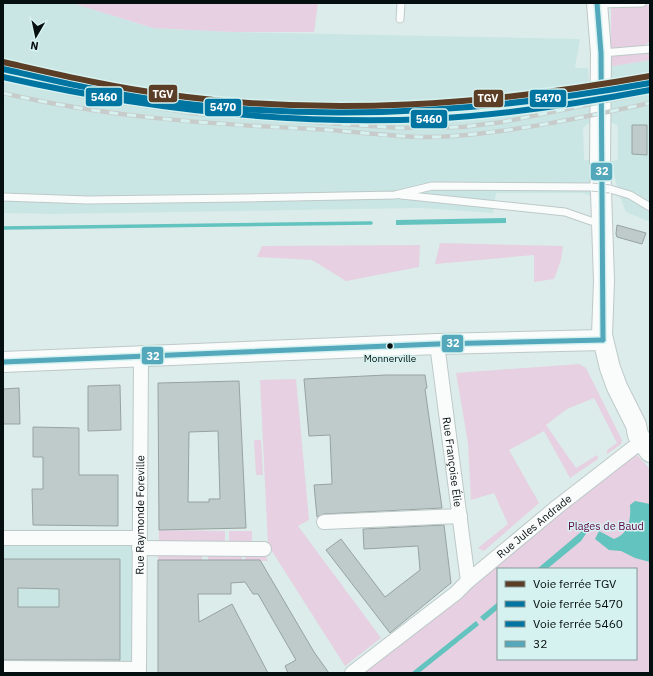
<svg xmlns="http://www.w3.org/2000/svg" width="653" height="676" font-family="'IBM Plex Sans',sans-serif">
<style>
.built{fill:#cae6e4}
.green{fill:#e6d0e1;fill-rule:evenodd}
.water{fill:#63c3bf}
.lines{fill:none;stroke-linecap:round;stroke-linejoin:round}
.stream{stroke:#63c3bf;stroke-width:3.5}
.building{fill:#bfcbca;stroke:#97a3a1;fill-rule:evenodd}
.lane-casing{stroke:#bdc9c8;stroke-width:9}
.street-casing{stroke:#bdc9c8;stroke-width:16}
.secondary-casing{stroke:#bdc9c8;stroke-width:22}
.lane{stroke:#fafcfc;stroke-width:7}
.street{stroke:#fafcfc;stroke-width:14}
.secondary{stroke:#fafcfc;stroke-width:20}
.rail-casing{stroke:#c7cccb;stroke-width:4.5}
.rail{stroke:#d6f2f0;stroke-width:3;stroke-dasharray:9;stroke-linecap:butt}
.lane-bridge-casing{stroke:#bdc9c8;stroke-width:9;stroke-linecap:butt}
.lane-bridge{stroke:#fafcfc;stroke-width:7}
.bus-1-casing{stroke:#d6f2f0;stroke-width:8}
.bus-1{stroke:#53a8bb;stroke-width:5}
.rail-1-casing{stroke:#d6f2f0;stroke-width:9}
.rail-2-casing{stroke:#d6f2f0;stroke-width:9}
.rail-3-casing{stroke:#d6f2f0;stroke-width:9}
.rail-1{stroke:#5c3e26;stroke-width:6}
.rail-2{stroke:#0075a1;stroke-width:6}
.rail-3{stroke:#0075a1;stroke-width:6}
.bus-dot{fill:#060f0f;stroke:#d6f2f0;stroke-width:1.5}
.labels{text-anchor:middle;stroke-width:3;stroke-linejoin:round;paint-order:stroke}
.bus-label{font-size:10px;fill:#060f0f;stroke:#d6f2f0}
.street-label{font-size:11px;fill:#060f0f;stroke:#d6f2f0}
.park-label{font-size:11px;fill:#61074b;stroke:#d6f2f0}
.line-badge{stroke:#d6f2f0;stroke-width:1.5}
.badge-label{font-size:11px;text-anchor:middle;font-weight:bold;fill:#fff}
</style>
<rect width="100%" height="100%" fill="#dcecea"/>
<g class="built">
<path d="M3,3H72L153,28L232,32L580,39L575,68H588L591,121L583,128L584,160H591L592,196L582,193H496L493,213L420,208L53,214L3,213Z"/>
<path d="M650,60V222L626,212L618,191L611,161L618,160V129L617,125L608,121V67Z"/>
<path d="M3,544L133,546V673H3Z"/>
</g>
<g class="green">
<path d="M72,3H318L314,32H232L153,28Z"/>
<path d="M613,5H650V41L644,46L611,48V6Z"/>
<path d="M650,52V60L608,67L612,56Z"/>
<path d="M440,243L563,246L561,260L554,279L534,282V255L435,264Z"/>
<path d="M420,245L419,267L346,281L312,260L257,257L262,246Z"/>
<path d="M579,364L586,368L622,440L621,444L607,454V450L617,443L594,398L567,409L546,425L576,468L597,455L598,459L570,478L544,431L509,450L539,503L484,551L478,548L508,524L494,493L471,500L468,443L456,373Z"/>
<path d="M296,379L309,520L298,526L381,638L345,666L268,545L260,380Z"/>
<path d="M254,440H261L263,475H256Z"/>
<path d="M635,453L650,469V673H358L599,476L603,481ZM498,569H636V659H498Z"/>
<path d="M159,530L225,531V545H159Z"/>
<path d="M229,531H252V540L247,545H229Z"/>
<path d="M158,552L202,553V560H158Z"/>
<rect x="208" y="553" width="34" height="7"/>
<path d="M245,553H264L268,561L245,560Z"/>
</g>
<g class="water">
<path d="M506,218V223L396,225V220Z"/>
<path d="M635,501L650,504V562L635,558L621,551L609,550L595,539L599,531L614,539C629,534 631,519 630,505Z"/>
<path d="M588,526L590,528L581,541L547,569H537Z"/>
<path d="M498,602V609L484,621L480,617Z"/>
<path d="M476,621L479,625L419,673H411Z"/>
</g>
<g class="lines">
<path class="stream" d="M3,228L371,223"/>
</g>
<g class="building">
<path d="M632,125H647V155L632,154Z"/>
<path d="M617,225L646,233L642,244L617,237L616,234Z"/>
<path d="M386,375H425L427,388L425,389L442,508L324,514L317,517L314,485L332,484L330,435L309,436L304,379Z"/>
<path d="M239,381L246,528L159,530L158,383ZM218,431L220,499H209V502H188L189,432Z"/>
<path d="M120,385L121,430L88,431V386Z"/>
<path d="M19,388L20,424H3V389Z"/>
<path d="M33,427L79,428V475H118V526L33,525L32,489H43V457H33Z"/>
<path d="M444,525L451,583L390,633L326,550L341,539L385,597L420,570L418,546L364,549L363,529Z"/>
<path d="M3,559H120V660H3ZM18,588L59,589V607H18Z"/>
<path d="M158,560H260L314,652L329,673H288L285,666L296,660L258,594H253L245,582L231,583V594H198L199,622L232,604L268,673H158Z"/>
</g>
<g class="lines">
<g class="lane-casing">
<g id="lane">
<path d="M599,4L642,3"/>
<path d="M400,19L401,3"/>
<path d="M602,53L650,49"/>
<path d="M610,189L630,195L650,207"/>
<path d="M401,195L565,212L591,221L600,222"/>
<path d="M3,197L88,200L243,198L395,195L432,186L592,187"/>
</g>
</g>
<g class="street-casing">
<g id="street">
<path id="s1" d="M437,344L468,581"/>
<path d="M324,522L460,516"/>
<path d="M3,538H139"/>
<path d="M139,548L264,549"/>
<path d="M3,668L139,669"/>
<path id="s2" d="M139,673L141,356"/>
<path id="s3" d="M352,673L456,593L468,581L557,507L642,441"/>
</g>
</g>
<g class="secondary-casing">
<g id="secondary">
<path d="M597,3L601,53L600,162L604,281L602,335L610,368L617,387L636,425L638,435L650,452"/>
<path d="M3,362L437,344L603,340"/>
</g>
</g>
<use href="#lane" class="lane"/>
<use href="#street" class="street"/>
<use href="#secondary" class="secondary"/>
<g class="rail-casing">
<g id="rail">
<path d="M3,79L86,97L198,114L400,128L463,127L503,122L650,92"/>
<path d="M3,93C105,117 208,124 312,129C359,131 406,140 453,136C520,131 585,117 650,103"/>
</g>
</g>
<use href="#rail" class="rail"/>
<g class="lane-bridge-casing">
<path id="lane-bridge" d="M592,187L610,189"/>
</g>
<use href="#lane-bridge" class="lane-bridge"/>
<g class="bus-1-casing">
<g id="bus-1">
<path d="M597,3L601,53L603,340"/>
<path d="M3,362L437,344L603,340"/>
</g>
</g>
<use href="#bus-1" class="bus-1"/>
<g class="rail-1-casing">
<path id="rail-1" d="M3,62C56,74 110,87 164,94C326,117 489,105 650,76"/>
</g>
<g class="rail-2-casing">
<path id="rail-2" d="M3,69C56,81 110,94 164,101C326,123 489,112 650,83"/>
</g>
<g class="rail-3-casing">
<path id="rail-3" d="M3,77C144,109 285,125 429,119C503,115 577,104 650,90"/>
</g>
<use href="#rail-1" class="rail-1"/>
<use href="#rail-2" class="rail-2"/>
<use href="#rail-3" class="rail-3"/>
</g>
<circle class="bus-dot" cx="390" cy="346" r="3.5"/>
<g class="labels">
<g class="bus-label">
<text x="390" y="362">Monnerville</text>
</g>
<g class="street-label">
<text dy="4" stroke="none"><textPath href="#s1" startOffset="119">Rue Françoise Élie</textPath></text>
<text dy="4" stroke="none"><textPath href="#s2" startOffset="158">Rue Raymonde Foreville</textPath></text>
<text dy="4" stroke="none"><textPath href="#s3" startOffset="234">Rue Jules Andrade</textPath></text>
</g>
<g class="park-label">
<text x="606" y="530">Plages de Baud</text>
</g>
</g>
<g class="line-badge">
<rect x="148" y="84" width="30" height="19" rx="4" fill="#5c3e26"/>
<rect x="85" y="87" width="38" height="20" rx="4" fill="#0075a1"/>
<rect x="473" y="89" width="31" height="19" rx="4" fill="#5c3e26"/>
<rect x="529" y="89" width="38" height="19" rx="4" fill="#0075a1"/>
<rect x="204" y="98" width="38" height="19" rx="4" fill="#0075a1"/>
<rect x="410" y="109" width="38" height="20" rx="4" fill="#0075a1"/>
<rect x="590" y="162" width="23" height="19" rx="4" fill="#53a8bb"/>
<rect x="441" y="334" width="23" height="19" rx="4" fill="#53a8bb"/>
<rect x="141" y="346" width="23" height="19" rx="4" fill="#53a8bb"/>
</g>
<g class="badge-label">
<text x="163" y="98">TGV</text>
<text x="104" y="101">5460</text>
<text x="488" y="102">TGV</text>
<text x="548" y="102">5470</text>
<text x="223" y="111">5470</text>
<text x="429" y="123">5460</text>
<text x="602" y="175">32</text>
<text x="453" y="347">32</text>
<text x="153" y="360">32</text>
</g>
<rect width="653" height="676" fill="none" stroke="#060f0f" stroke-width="8"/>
<rect x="497" y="568" width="140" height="92" fill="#d6f2f0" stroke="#839796"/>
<rect x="505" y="581" width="20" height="6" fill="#5c3e26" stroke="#839796"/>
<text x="533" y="588" font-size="12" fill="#060f0f">Voie ferrée TGV</text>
<rect x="505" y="601" width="20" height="6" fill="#0075a1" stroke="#839796"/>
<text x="533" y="608" font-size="12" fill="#060f0f">Voie ferrée 5470</text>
<rect x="505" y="621" width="20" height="6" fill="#0075a1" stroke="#839796"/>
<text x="533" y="628" font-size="12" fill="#060f0f">Voie ferrée 5460</text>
<rect x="505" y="641" width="20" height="6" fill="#53a8bb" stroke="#839796"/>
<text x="533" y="648" font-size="12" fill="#060f0f">32</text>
<g transform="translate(36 36) rotate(189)" stroke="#d6f2f0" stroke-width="3" paint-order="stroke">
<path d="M0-3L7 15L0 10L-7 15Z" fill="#060f0f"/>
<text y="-6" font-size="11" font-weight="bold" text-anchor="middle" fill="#060f0f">N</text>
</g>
</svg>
